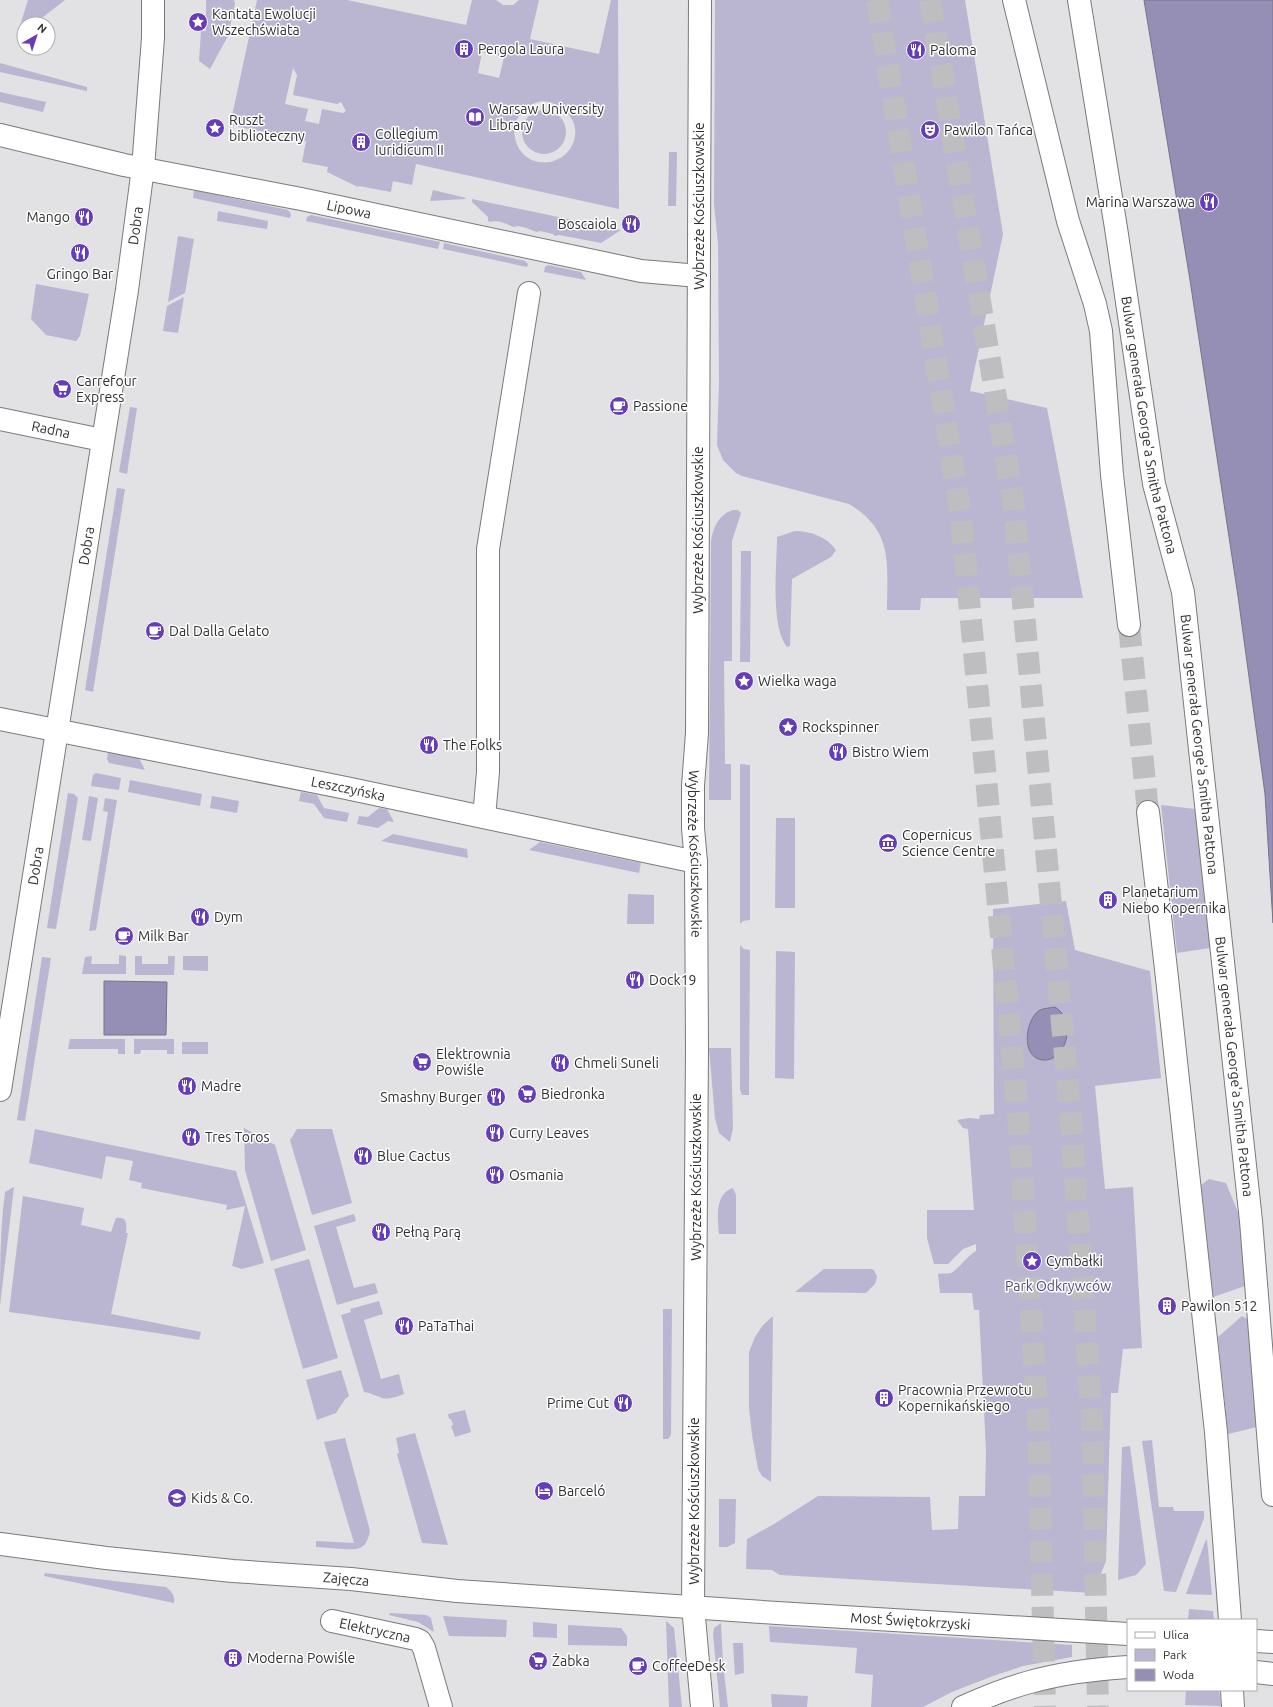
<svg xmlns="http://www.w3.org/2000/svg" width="1273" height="1707" font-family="Ubuntu,sans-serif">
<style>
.green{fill:#bab6d1;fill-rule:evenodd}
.water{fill:#968fb5;stroke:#77728d}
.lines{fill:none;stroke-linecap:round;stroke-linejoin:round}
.street-tunnel{stroke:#bebec0;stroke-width:22;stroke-dasharray:22 11;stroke-linecap:butt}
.primary-tunnel{stroke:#bebec0;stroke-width:22;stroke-dasharray:22 11;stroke-linecap:butt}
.street-casing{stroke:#7a7a7c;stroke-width:24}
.secondary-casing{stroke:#7a7a7c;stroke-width:24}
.street{stroke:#fff;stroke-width:22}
.secondary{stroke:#fff;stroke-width:22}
.labels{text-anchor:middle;stroke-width:3;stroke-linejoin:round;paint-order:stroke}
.poi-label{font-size:14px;fill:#303031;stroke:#fff;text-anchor:start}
.street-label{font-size:14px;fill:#303031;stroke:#fff}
.park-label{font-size:14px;fill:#54477c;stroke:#fff}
</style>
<rect width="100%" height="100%" fill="#e2e1e4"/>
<g class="green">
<path d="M28,0H65L34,24H24V30L19,29Z"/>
<path d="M206,0H234L235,4L228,36L210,69L199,61L201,31H206Z"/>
<path d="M257,0H347L466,25L472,0H496L503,5H513L519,0H539L530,39L599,54L611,0H618L619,209L416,164L412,185L393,181L391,192L359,186L358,187L327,172L328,167L302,162L306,141L230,125ZM482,52L504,57L499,78L478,73ZM293,68L297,75L293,95L337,104L341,102L346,111L343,113L322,109L319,124L305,121L308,109L285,104ZM542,101C566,103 585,126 570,149C565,156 558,160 550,162C511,168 498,111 542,101Z"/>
<path d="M715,0H965L1003,234L970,391L1047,408L1083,598H921L920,610H887C887,564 894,531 849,504L742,476L736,473L723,460L717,445L719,382L718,244L714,204Z"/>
<path d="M0,63L87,87V91L0,72Z"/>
<path d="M0,92L46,102L43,112L0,102Z"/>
<circle cx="544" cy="132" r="22"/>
<path d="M669,152H677L676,206H668Z"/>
<path d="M194,190L288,210L291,214L290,218L193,198Z"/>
<path d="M433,190L466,198L465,199L430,201Z"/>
<path d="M472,199L621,230L601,243L559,235L555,236L553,234L540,231L537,232C530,230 521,224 513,227C506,223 498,220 490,222L488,221V217L472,202Z"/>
<path d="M218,211L268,221L267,229L217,221Z"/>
<path d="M311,215L440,242L438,249L306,221L307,217Z"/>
<path d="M178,236L194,239L185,293L168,302Z"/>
<path d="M444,243L525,261L528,264L527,267L443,249Z"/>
<path d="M548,265L581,272L586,280L544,272L545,267Z"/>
<path d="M36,284L89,294L80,336L76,341L46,335L31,319Z"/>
<path d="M184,297L178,333L163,331L167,306Z"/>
<path d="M130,407L137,408L127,474L119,472Z"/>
<path d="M117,488L125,489L93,692L85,690Z"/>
<path d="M733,510H738L741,513L732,541V661H724L725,764H731V800H709L711,543C712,529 719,514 733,510Z"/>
<path d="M795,531C811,531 827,537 836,550L831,557L792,579L790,646L787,647C770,626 777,564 777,537Z"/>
<path d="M741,551H751L750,662H740Z"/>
<path d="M108,752L139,758L145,770L109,763L107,759Z"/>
<path d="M740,764L750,765V920L743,921L740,924Z"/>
<path d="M96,773L121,778L119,790L91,786L93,775Z"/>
<path d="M130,780L202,794L200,806L128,792Z"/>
<path d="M301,792L317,795L324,808L349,813L347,822L324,818L314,804L299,801Z"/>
<path d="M68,793L74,794L78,798L56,929L47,928Z"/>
<path d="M89,796L98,798L91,841L82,840Z"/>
<path d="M212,796L239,801L237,813L210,808Z"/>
<path d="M105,798L117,800L96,930L89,931L108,812L103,811Z"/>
<path d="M1161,805L1195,809L1210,948L1177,953Z"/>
<path d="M379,808L387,809L394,822L388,821L378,828L357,824L359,816L368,817Z"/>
<path d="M776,818H795V908H775Z"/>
<path d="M393,834L467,849L468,858L381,841Z"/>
<path d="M540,842L641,863L639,873L529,850Z"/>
<path d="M628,894L654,895V924H627Z"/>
<path d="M1066,901L1075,950L1150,971L1161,1078L1095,1086L1105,1189L1133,1187L1142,1348L1123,1349L1118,1393H1111L1106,1561L1093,1593L780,1575L772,1570L746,1569L747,1539L774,1524L818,1496L930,1497L932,1530L958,1529L959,1496H985L986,1451L979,1310H974L972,1293H940L938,1274C941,1273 947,1274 951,1273C958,1270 967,1256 976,1251V1244L963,1249L948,1264H934L927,1238V1210H974L968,1129L963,1128L957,1120L969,1118L979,1119L980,1115L994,1114L993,909Z"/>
<path d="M740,945L744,949L750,950L749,1095H742L740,1090Z"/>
<path d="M776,951L795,952L794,1079L775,1078Z"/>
<path d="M119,955L126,956V974H82L85,957L92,956L91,964H119Z"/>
<path d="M135,956H142V964H168V956H175L174,975H135Z"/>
<path d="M183,956H208V971L183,970Z"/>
<path d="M42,957L51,958L25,1121L17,1120Z"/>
<path d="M70,1039H125V1054H118V1049H68Z"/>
<path d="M134,1039H174V1054H167V1050H141L140,1054H134Z"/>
<rect x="182" y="1042" width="26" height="12"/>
<path d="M709,1048H731L733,1128L730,1142L719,1133L715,1118Z"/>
<path d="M244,1128L275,1145L306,1250L271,1261L245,1170Z"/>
<path d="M35,1129L236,1171L264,1263L242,1269L232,1266L245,1206L226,1210L227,1205L141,1188L142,1183L129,1180L133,1161L106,1156L102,1179L29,1163Z"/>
<path d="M297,1129H332L352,1203L312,1215L290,1140Z"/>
<path d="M1209,1179L1226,1183L1240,1217L1245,1286L1213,1297L1201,1185Z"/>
<path d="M14,1187L0,1306C0,1267 0,1230 5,1192Z"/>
<path d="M733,1188L736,1195V1234H719C718,1219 714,1194 733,1188Z"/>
<path d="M23,1196L84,1208L81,1225L111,1232L116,1218C127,1216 127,1224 126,1233H128L111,1314L201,1332L199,1340C136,1329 73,1321 9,1312Z"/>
<path d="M354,1214L356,1221L336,1227L354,1288L375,1283L378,1293L337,1305L314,1226Z"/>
<path d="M309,1259L338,1358L303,1369L274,1269Z"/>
<path d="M824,1269H871L874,1270L877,1277L875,1284L866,1293L795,1292Z"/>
<path d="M379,1301L383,1314L364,1320L381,1379L399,1374L404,1394C398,1396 389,1400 382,1398C376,1396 371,1393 364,1392L341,1315L351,1312L350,1309Z"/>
<path d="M663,1309H672L671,1435L668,1439H663Z"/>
<path d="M773,1316L771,1482L762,1476L758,1469L752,1435L749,1408V1352L755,1337L763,1325Z"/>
<path d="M1242,1316L1249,1320L1257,1427L1228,1434L1218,1337Z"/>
<path d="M341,1370L349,1396L345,1399L336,1413L317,1420L306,1380Z"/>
<path d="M465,1410L471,1432L455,1437L451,1426L453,1425L451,1419H449L448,1414Z"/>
<path d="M415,1433L448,1545L422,1543L397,1454L399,1453L396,1438Z"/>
<path d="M345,1438L370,1531C366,1550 359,1550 342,1549C333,1548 324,1548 316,1547V1541L354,1543L324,1442Z"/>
<path d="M1152,1440L1159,1507H1173L1174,1511H1204V1518L1176,1592L1164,1591L1142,1441Z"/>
<path d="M1130,1446L1146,1564L1136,1575L1118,1580L1122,1447Z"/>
<path d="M719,1499H736L735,1543L727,1547H719Z"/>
<path d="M1207,1539L1212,1595L1186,1594L1205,1542Z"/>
<path d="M45,1573L166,1587C172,1592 175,1595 174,1603L44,1576Z"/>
<path d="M1189,1609L1213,1611L1214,1620H1188Z"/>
<path d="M390,1613L426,1615L431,1618L434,1632L418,1622L389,1615Z"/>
<path d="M443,1616L507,1620L506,1637L449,1636Z"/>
<path d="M666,1621L674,1628L682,1707H669Z"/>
<path d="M533,1622L557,1624V1638L533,1637Z"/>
<path d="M721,1623L723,1663L728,1707H720L713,1634L714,1628Z"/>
<path d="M568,1625L621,1628L627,1636V1646L568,1645Z"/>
<path d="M769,1626L1072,1645V1657L1023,1666L993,1676L952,1692L923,1707H871L873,1675L855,1673L857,1648L770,1642Z"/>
<path d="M733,1643H743L744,1673L735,1675Z"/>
<path d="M1186,1690H1219L1221,1706L1185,1705Z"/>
<path d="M771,1694L808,1696L807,1707H772Z"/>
</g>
<g class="water">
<path d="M1144,0H1273V923L1265,794L1238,596L1190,280Z"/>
<path d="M104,981L167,982L166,1035H104Z"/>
<path d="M1055,1007C1077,1020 1067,1062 1043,1060C1020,1058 1025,1019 1040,1010C1045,1008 1050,1008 1055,1007Z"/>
</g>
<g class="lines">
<path class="street-tunnel" d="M1129,625L1148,812"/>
<g class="primary-tunnel">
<path d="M877,0L961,516L1018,1115L1038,1418L1045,1707"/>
<path d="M930,0L1014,506L1070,1110L1082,1277L1092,1418L1098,1707"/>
</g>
<g class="street-casing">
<g id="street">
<path id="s1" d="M700,0L697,733L693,786V828L696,862L697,1048L693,1606L702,1707"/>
<path d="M1014,0L1068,221L1095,304L1101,331L1112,475L1129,625"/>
<path id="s2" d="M1079,0L1116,228L1154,484L1183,592L1251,1221L1273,1495"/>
<path id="s3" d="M0,135L124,165L301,199L641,271L699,276"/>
<path id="s4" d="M0,419L102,440"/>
<path id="s5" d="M0,719L346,788L696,862"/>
<path d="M1148,812L1167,978L1216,1432L1230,1620"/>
<path d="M484,817L488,772V549L529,293"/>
<path id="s6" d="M332,1621L416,1639L420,1641L424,1648L441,1707"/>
<path d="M1232,1690L1233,1707"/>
</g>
</g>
<g class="secondary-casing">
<g id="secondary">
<path id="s7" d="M0,1090L127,290L143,168L153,38V0"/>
<path id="s8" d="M0,1544L106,1558L233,1571L351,1579L457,1591L777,1613L1128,1634"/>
<path d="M1256,1641L1273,1642"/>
<path d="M1256,1672L1273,1674"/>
<path d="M963,1707C985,1697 1007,1688 1030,1682C1062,1673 1095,1669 1128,1667"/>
</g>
</g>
<use href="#street" class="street"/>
<use href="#secondary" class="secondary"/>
</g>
<defs>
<g id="sight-disc" transform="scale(1)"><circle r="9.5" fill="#653eb7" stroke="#fff"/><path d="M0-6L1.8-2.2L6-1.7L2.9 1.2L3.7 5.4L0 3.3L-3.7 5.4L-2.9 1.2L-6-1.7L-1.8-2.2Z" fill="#fff"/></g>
<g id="building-disc" transform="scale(1)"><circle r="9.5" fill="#653eb7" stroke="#fff"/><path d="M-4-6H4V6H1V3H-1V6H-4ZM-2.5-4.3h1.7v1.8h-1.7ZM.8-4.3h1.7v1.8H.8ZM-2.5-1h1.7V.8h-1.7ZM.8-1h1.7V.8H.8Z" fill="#fff"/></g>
<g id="restaurant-disc" transform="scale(1)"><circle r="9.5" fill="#653eb7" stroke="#fff"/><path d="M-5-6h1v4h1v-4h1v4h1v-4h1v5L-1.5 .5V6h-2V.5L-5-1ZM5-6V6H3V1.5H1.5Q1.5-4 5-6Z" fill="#fff"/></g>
<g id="library-disc" transform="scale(1)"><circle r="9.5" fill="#653eb7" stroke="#fff"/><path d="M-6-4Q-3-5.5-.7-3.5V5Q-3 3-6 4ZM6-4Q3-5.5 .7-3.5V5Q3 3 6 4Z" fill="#fff"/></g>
<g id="theatre-disc" transform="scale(1)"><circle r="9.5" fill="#653eb7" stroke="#fff"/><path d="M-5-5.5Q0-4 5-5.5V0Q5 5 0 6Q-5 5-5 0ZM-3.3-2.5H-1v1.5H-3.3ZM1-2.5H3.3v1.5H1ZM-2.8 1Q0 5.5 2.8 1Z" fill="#fff"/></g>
<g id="supermarket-disc" transform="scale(1)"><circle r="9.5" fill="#653eb7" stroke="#fff"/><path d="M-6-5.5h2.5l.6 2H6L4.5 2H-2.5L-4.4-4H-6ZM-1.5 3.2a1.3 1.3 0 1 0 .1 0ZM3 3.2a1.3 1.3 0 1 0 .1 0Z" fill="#fff"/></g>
<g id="cafe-disc" transform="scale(1)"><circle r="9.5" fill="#653eb7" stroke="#fff"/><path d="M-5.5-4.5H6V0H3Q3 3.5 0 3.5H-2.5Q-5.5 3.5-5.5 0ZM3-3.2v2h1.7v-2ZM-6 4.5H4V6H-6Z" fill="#fff"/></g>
<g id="museum-disc" transform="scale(1)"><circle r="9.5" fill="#653eb7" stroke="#fff"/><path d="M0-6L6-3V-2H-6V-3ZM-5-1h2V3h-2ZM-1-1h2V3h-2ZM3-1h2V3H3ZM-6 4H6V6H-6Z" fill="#fff"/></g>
<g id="hotel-disc" transform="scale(1)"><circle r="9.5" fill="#653eb7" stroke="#fff"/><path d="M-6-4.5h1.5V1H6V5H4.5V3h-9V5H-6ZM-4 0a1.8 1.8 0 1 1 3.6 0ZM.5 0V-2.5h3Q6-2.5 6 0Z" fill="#fff"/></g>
<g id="school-disc" transform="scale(1)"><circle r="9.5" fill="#653eb7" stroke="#fff"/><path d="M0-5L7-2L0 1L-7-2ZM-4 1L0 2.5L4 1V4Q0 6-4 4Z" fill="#fff"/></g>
</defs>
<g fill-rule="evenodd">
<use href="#sight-disc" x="198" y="22"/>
<use href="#building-disc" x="464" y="49"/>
<use href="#restaurant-disc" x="916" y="50"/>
<use href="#library-disc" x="475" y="117"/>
<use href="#sight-disc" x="215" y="128"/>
<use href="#theatre-disc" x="930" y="130"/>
<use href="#building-disc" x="361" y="142"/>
<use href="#restaurant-disc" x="1209" y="202"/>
<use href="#restaurant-disc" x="84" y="217"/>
<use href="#restaurant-disc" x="631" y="224"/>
<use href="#restaurant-disc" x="80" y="253"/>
<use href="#supermarket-disc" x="62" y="389"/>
<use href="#cafe-disc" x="619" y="406"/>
<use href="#cafe-disc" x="155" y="631"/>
<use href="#sight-disc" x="744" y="681"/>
<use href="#sight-disc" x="788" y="727"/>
<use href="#restaurant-disc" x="429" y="745"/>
<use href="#restaurant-disc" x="838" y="752"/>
<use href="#museum-disc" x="888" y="843"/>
<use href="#building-disc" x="1108" y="900"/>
<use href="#restaurant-disc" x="200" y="917"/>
<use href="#cafe-disc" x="124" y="936"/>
<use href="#restaurant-disc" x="635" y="980"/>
<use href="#supermarket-disc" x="422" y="1062"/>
<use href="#restaurant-disc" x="560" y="1063"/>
<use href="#restaurant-disc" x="187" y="1086"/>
<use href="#supermarket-disc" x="527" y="1094"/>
<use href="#restaurant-disc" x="496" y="1097"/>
<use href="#restaurant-disc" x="495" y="1133"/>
<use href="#restaurant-disc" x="191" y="1137"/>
<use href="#restaurant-disc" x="363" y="1156"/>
<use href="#restaurant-disc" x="495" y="1175"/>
<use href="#restaurant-disc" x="381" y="1232"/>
<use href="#sight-disc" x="1032" y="1261"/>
<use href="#building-disc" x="1167" y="1306"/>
<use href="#restaurant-disc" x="404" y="1326"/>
<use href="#building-disc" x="884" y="1398"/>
<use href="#restaurant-disc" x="623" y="1403"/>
<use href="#hotel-disc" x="544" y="1491"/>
<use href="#school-disc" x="177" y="1498"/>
<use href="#building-disc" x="233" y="1658"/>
<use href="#supermarket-disc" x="538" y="1661"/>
<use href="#cafe-disc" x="638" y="1666"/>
</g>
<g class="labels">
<g class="poi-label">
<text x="212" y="19">Kantata Ewolucji<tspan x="212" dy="16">Wszechświata</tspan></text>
<text x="478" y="54">Pergola Laura</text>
<text x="930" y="55">Paloma</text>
<text x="489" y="114">Warsaw University<tspan x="489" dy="16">Library</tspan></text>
<text x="229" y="125">Ruszt<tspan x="229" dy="16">biblioteczny</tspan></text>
<text x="944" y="135">Pawilon Tańca</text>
<text x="375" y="139">Collegium<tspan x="375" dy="16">Iuridicum II</tspan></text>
<text x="1195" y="207" text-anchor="end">Marina Warszawa</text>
<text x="70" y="222" text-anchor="end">Mango</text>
<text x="617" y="229" text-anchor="end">Boscaiola</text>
<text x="80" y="279" text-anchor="middle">Gringo Bar</text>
<text x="76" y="386">Carrefour<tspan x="76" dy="16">Express</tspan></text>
<text x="633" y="411">Passione</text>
<text x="169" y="636">Dal Dalla Gelato</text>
<text x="758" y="686">Wielka waga</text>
<text x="802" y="732">Rockspinner</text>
<text x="443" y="750">The Folks</text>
<text x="852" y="757">Bistro Wiem</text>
<text x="902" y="840">Copernicus<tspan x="902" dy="16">Science Centre</tspan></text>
<text x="1122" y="897">Planetarium<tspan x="1122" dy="16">Niebo Kopernika</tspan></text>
<text x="214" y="922">Dym</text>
<text x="138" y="941">Milk Bar</text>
<text x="649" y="985">Dock19</text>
<text x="436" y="1059">Elektrownia<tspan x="436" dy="16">Powiśle</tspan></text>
<text x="574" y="1068">Chmeli Suneli</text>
<text x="201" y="1091">Madre</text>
<text x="541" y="1099">Biedronka</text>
<text x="482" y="1102" text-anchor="end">Smashny Burger</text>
<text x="509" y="1138">Curry Leaves</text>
<text x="205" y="1142">Tres Toros</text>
<text x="377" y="1161">Blue Cactus</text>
<text x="509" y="1180">Osmania</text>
<text x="395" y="1237">Pełną Parą</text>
<text x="1046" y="1266">Cymbałki</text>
<text x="1181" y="1311">Pawilon 512</text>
<text x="418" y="1331">PaTaThai</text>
<text x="898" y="1395">Pracownia Przewrotu<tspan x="898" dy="16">Kopernikańskiego</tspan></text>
<text x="609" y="1408" text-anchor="end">Prime Cut</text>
<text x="558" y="1496">Barceló</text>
<text x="191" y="1503">Kids &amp; Co.</text>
<text x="247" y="1663">Moderna Powiśle</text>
<text x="552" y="1666">Żabka</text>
<text x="652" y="1671">CoffeeDesk</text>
</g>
<g class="street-label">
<text transform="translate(699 206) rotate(-90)" y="5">Wybrzeże Kościuszkowskie</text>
<text dy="5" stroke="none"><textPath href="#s3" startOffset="357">Lipowa</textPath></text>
<text dy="5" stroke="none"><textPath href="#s7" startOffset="875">Dobra</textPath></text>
<text dy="5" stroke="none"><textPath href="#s2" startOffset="431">Bulwar generała George'a Smitha Pattona</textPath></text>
<text dy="5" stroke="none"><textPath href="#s4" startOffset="52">Radna</textPath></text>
<text transform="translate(698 530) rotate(-90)" y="5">Wybrzeże Kościuszkowskie</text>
<text dy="5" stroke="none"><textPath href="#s7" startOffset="551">Dobra</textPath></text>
<text dy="5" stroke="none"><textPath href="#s2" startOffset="755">Bulwar generała George'a Smitha Pattona</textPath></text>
<text dy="5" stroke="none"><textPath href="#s5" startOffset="355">Leszczyńska</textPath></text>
<text dy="5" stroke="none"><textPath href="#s1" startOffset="854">Wybrzeże Kościuszkowskie</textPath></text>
<text dy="5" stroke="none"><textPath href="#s7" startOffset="227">Dobra</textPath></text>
<text dy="5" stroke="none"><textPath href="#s2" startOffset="1079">Bulwar generała George'a Smitha Pattona</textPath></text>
<text transform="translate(696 1177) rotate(-90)" y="5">Wybrzeże Kościuszkowskie</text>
<text transform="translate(694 1501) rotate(-90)" y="5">Wybrzeże Kościuszkowskie</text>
<text dy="5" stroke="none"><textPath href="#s8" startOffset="348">Zajęcza</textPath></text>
<text dy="5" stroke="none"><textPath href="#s8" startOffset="914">Most Świętokrzyski</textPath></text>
<text dy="5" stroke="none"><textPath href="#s6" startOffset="44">Elektryczna</textPath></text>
</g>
<g class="park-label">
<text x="1058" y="1291">Park Odkrywców</text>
</g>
</g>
<rect x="1127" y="1619" width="130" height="72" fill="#ffffff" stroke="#acacad"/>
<rect x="1135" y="1632" width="20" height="6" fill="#ffffff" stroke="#acacad"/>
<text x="1163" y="1639" font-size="12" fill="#303031">Ulica</text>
<rect x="1135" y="1649" width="20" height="12" fill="#bab6d1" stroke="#acacad"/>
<text x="1163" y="1659" font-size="12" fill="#303031">Park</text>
<rect x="1135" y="1669" width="20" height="12" fill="#968fb5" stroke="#acacad"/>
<text x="1163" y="1679" font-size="12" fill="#303031">Woda</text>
<g transform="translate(36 36) rotate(39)"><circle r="19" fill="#ffffff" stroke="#acacad"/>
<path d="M0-3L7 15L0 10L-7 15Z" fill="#653eb7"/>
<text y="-6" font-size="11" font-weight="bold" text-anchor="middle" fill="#303031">N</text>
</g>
</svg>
